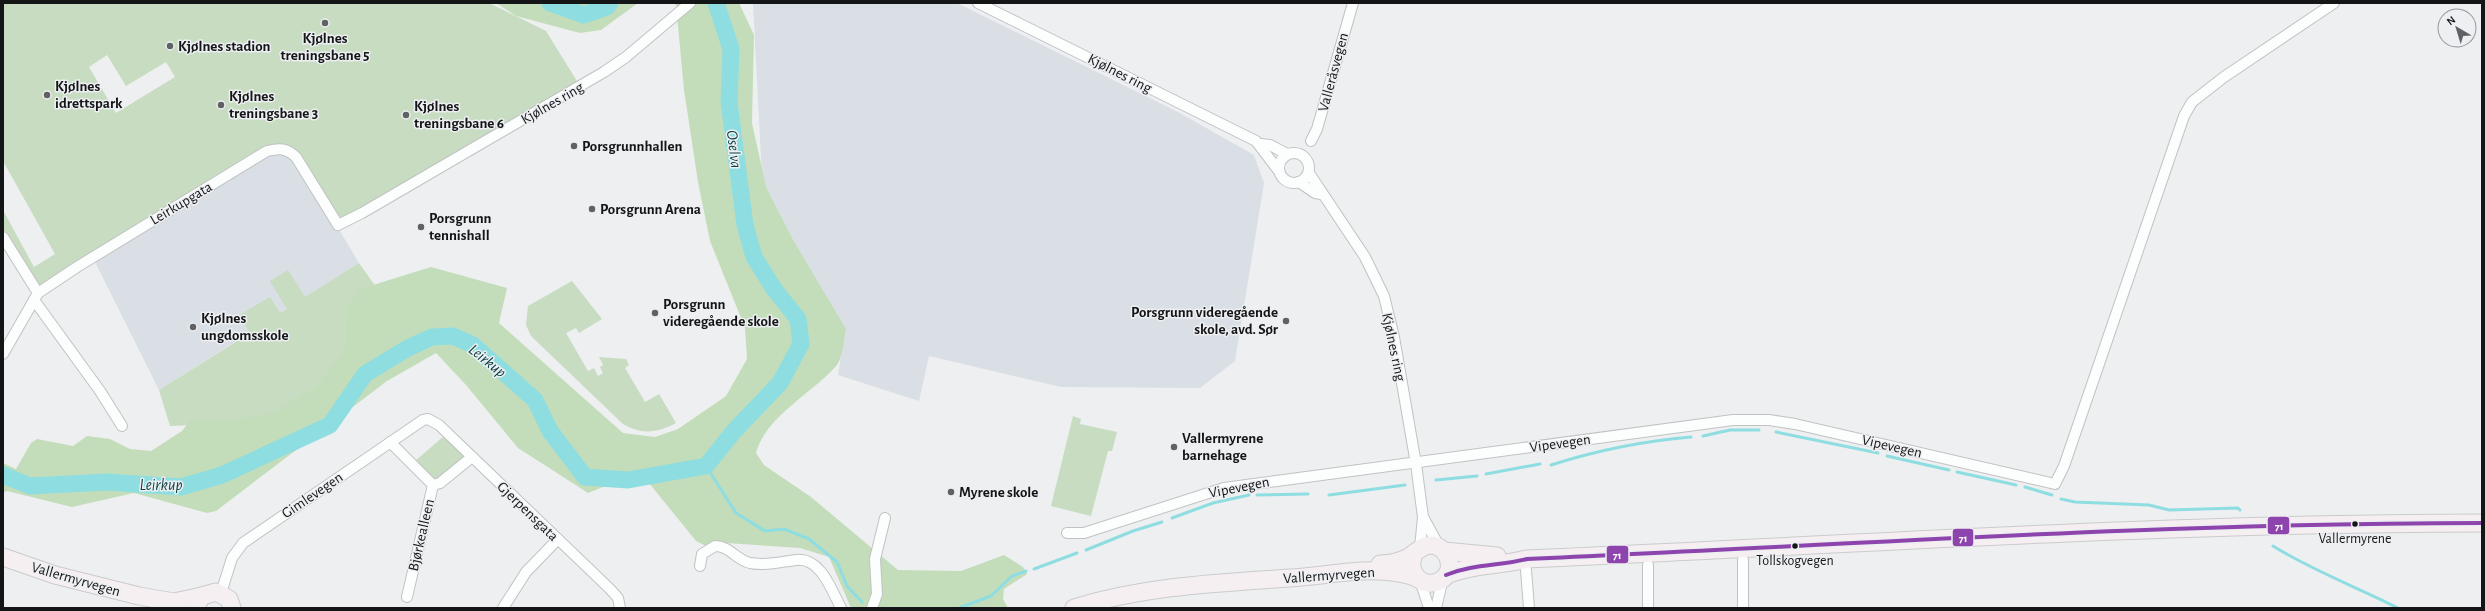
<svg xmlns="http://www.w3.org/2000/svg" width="2485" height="611" font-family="'Alegreya Sans',sans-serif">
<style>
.built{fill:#d9dfe4}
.green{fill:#c7dcc1;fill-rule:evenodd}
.forest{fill:#c3ddba}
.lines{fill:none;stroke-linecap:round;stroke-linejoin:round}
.stream{stroke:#8edde1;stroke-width:3}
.river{stroke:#8edde1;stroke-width:17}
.minor-casing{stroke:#c1c2c3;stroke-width:12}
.primary-casing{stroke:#cacbcc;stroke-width:19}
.minor{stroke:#fcfdfd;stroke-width:10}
.primary{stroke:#f5eff1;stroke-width:17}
.bus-1-casing{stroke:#edeff2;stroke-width:7}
.bus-1{stroke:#8e44ad;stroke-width:4}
.poi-dot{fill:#606163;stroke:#edeff2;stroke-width:1.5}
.bus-dot{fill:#141516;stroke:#edeff2;stroke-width:1.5}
.labels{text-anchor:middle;stroke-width:3;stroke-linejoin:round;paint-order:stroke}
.bus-label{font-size:14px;fill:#141516;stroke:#edeff2}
.poi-label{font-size:15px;font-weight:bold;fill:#141516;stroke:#edeff2;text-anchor:start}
.street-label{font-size:15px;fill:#141516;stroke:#edeff2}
.water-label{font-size:16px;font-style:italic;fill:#0d4244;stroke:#edeff2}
.line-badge{stroke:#edeff2;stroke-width:1.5}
.badge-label{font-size:11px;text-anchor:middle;font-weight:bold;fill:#fff}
</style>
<rect width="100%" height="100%" fill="#eeeff1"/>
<g class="built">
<path d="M753,3H957L1178,112L1254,155L1264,183L1235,361L1200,388L1061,387L929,356L919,401L838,375L845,332L763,197Z"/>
<path d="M267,151L296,157L359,263L159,390L93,258Z"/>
</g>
<g class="green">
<path d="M3,3H489L546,31L580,86L338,225L296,157L277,149L38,293L3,237V210L34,267L55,254L3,161ZM107,55L126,86L166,62L175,77L116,113L89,67Z"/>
<path d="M359,263L374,284L369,290L375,342L321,386L263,422L170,426L159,390L250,333L239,315L270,297L280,313L287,309L270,281L288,270L305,297Z"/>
<path d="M572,281L602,319L579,333L576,328L566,333L588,371L594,368L598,376L603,373L600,367L603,365L599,357L626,359L629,365L625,368L645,402L659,394L676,423C657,433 642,435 623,424L531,336L526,325L528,306Z"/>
<path d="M1073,416L1081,419L1080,424L1117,432L1112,451H1108L1091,516L1051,506Z"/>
<path d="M444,436L464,455V459L439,479L432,478L414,462Z"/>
</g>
<g class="forest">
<path d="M496,3H638L601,30L580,33L516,16Z"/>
<path d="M673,3H739L754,35L752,123L766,187L793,240L846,329C844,338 843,357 837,365C813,393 766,416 756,453L764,465L811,497L898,570L961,571L1004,555L1023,567L1027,574L1004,589L1003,599L1008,608H851L829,557L800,548L726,543L710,548L696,541L640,472L588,493L518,448L466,385L436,353L387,381L216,511L207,513L134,493L72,507L7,491L3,493V463L16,469L31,443L37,439L73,446L87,436L110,439L130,449L151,451L182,431L191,419L220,422L273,413L318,385L346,347L348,306L360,289L431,267L507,288L499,323L623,433L655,437L678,429L726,396L747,359L745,328L710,241L698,182L684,90L676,5Z"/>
</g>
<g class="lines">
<g class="stream">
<path d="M1776,432L1878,453"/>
<path d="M1703,436L1730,430H1759"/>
<path d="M1887,456L1949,470"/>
<path d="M1551,465C1598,450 1643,441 1691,437"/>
<path d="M706,466L736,513L765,531L784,529L809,539L837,562L847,586L862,602"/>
<path d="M1957,472L2016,485"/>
<path d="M1486,474L1540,464"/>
<path d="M1436,480L1477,476"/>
<path d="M2025,487L2052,495"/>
<path d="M1257,495L1308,494"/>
<path d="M1329,495L1405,485"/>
<path d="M2061,499L2075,502L2149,505L2169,510L2238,508L2240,510"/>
<path d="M1172,518L1213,503L1249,495"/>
<path d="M2273,546C2313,571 2357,587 2398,608"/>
<path d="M1086,550L1133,531L1162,522"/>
<path d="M1034,569L1077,553"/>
<path d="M959,608L991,596L1012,576L1026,571"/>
</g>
<g class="river">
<path d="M550,3L584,15L607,7L610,3"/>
<path d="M3,475L30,486L107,482L181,487L222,475L330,425L365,374L408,348L432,337L453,336L473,345L535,400L550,431L585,477L628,480L706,466L734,431L780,383L801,344L798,319L774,289L754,257L745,225L729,102L731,49L716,3"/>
</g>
<g class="minor-casing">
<g id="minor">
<path d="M978,3L1256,141L1278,170"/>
<path d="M1311,141L1317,129L1353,3"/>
<path d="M1261,144L1270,145L1287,154"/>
<circle cx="1294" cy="168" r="15"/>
<path d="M1309,173L1365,257L1384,296L1394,337L1416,464L1423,517L1420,548"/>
<path d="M1299,182L1315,193L1321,194"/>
<path d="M3,237L38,293"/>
<path d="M34,300L100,391L122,426"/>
<path d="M3,354L38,293L77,267L267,151C280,148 286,148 296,157L338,225L362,213L604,72L626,57L690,3"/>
<path d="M390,442L433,485L407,597"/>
<path d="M433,485L440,483L472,457"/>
<path d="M1423,517L1440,548"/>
<path d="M1067,533H1084L1224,488L1733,420H1769L1795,424L2055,484L2064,466L2184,116L2192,102L2224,77L2334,3"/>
<path d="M1743,560V608"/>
<path d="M700,566L702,554L715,546C730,546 736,560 750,563C766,566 780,562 796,560C820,556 832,591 841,608"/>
<path d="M1526,570L1529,608"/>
<path d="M1420,580L1429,608"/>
<path d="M221,593L232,558L243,543L423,420L428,419L439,425L610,589L618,598L620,608"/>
<path d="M503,608L526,572L558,539"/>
<path d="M872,608L877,594L875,559L885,518"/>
<path d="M1436,608L1443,578"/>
<path d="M1648,608V565"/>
</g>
</g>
<g class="primary-casing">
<g id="primary">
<path d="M1444,551L1497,556"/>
<path d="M3,557L55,575L139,596L174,602L202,596"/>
<path d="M1380,564C1389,564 1398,562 1407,558C1415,554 1421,545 1431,545C1451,546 1457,576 1437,582C1419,588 1407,570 1414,554"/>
<path d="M1446,575C1473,564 1500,566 1527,559C1845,545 2163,523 2482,523"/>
<path d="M196,606L202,596L216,592L229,599L232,608"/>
<path d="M1074,608C1144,586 1218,583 1290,578C1331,576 1378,563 1417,578"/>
</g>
</g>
<use href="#minor" class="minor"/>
<use href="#primary" class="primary"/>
<g class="bus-1-casing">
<path id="bus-1" d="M1446,575C1473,564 1500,566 1527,559C1845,545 2163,523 2482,523"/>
</g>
<use href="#bus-1" class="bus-1"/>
</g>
<g class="poi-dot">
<circle cx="325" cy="23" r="4"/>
<circle cx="170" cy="46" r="4"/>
<circle cx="47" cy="95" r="4"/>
<circle cx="221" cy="105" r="4"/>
<circle cx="406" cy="115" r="4"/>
<circle cx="574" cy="146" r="4"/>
<circle cx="592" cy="209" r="4"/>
<circle cx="421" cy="227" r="4"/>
<circle cx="655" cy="313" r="4"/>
<circle cx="1286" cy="321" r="4"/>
<circle cx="193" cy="327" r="4"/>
<circle cx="1174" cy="447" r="4"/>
<circle cx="951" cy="492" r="4"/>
</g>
<g class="bus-dot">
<circle cx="2355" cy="524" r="3.5"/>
<circle cx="1795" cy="546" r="3.5"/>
</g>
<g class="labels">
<g class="bus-label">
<text x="2355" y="543">Vallermyrene</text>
<text x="1795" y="565">Tollskogvegen</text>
</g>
<g class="poi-label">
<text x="325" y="43" text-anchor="middle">Kjølnes<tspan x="325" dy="17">treningsbane 5</tspan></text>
<text x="178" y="51">Kjølnes stadion</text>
<text x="55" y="91">Kjølnes<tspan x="55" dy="17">idrettspark</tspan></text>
<text x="229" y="101">Kjølnes<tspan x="229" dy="17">treningsbane 3</tspan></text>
<text x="414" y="111">Kjølnes<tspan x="414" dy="17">treningsbane 6</tspan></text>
<text x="582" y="151">Porsgrunnhallen</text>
<text x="600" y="214">Porsgrunn Arena</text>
<text x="429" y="223">Porsgrunn<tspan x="429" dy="17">tennishall</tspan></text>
<text x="663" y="309">Porsgrunn<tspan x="663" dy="17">videregående skole</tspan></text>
<text x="1278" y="317" text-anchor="end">Porsgrunn videregående<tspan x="1278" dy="17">skole, avd. Sør</tspan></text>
<text x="201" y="323">Kjølnes<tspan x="201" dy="17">ungdomsskole</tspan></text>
<text x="1182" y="443">Vallermyrene<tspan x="1182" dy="17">barnehage</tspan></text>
<text x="959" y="497">Myrene skole</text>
</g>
<g class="street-label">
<text transform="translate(1333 72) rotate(-75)" y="5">Valleråsvegen</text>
<text transform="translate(1120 73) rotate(27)" y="5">Kjølnes ring</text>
<text transform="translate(552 103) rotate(-30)" y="5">Kjølnes ring</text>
<text transform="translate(181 203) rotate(-31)" y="5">Leirkupgata</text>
<text transform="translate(1394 347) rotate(78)" y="5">Kjølnes ring</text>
<text transform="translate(1560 443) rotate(-8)" y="5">Vipevegen</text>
<text transform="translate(1892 446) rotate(13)" y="5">Vipevegen</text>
<text transform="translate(1239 487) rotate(-11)" y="5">Vipevegen</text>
<text transform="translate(312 495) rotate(-34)" y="5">Gimlevegen</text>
<text transform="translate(528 511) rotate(44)" y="5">Gjerpensgata</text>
<text transform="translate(421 535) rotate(-77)" y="5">Bjørkealleen</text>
<text transform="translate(1329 575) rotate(-4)" y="5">Vallermyrvegen</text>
<text transform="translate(76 579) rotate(16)" y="5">Vallermyrvegen</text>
</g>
<g class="water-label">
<text transform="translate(735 149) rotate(83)" y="6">Oselva</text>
<text transform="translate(488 360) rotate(39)" y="6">Leirkup</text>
<text x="161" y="490">Leirkup</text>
</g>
</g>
<g class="line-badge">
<rect x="2267" y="516" width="23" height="19" rx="4" fill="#8e44ad"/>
<rect x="1952" y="528" width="22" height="19" rx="4" fill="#8e44ad"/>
<rect x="1606" y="545" width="23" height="19" rx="4" fill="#8e44ad"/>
</g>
<g class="badge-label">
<text x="2279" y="530">71</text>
<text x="1963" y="542">71</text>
<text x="1617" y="559">71</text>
</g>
<rect width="2485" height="611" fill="none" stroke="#141516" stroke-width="8"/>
<g transform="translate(2457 28) rotate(322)"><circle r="19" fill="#edeff2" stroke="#96989a"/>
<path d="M0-3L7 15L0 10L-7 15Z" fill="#606163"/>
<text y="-6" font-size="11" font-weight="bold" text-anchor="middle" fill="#141516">N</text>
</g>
</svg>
